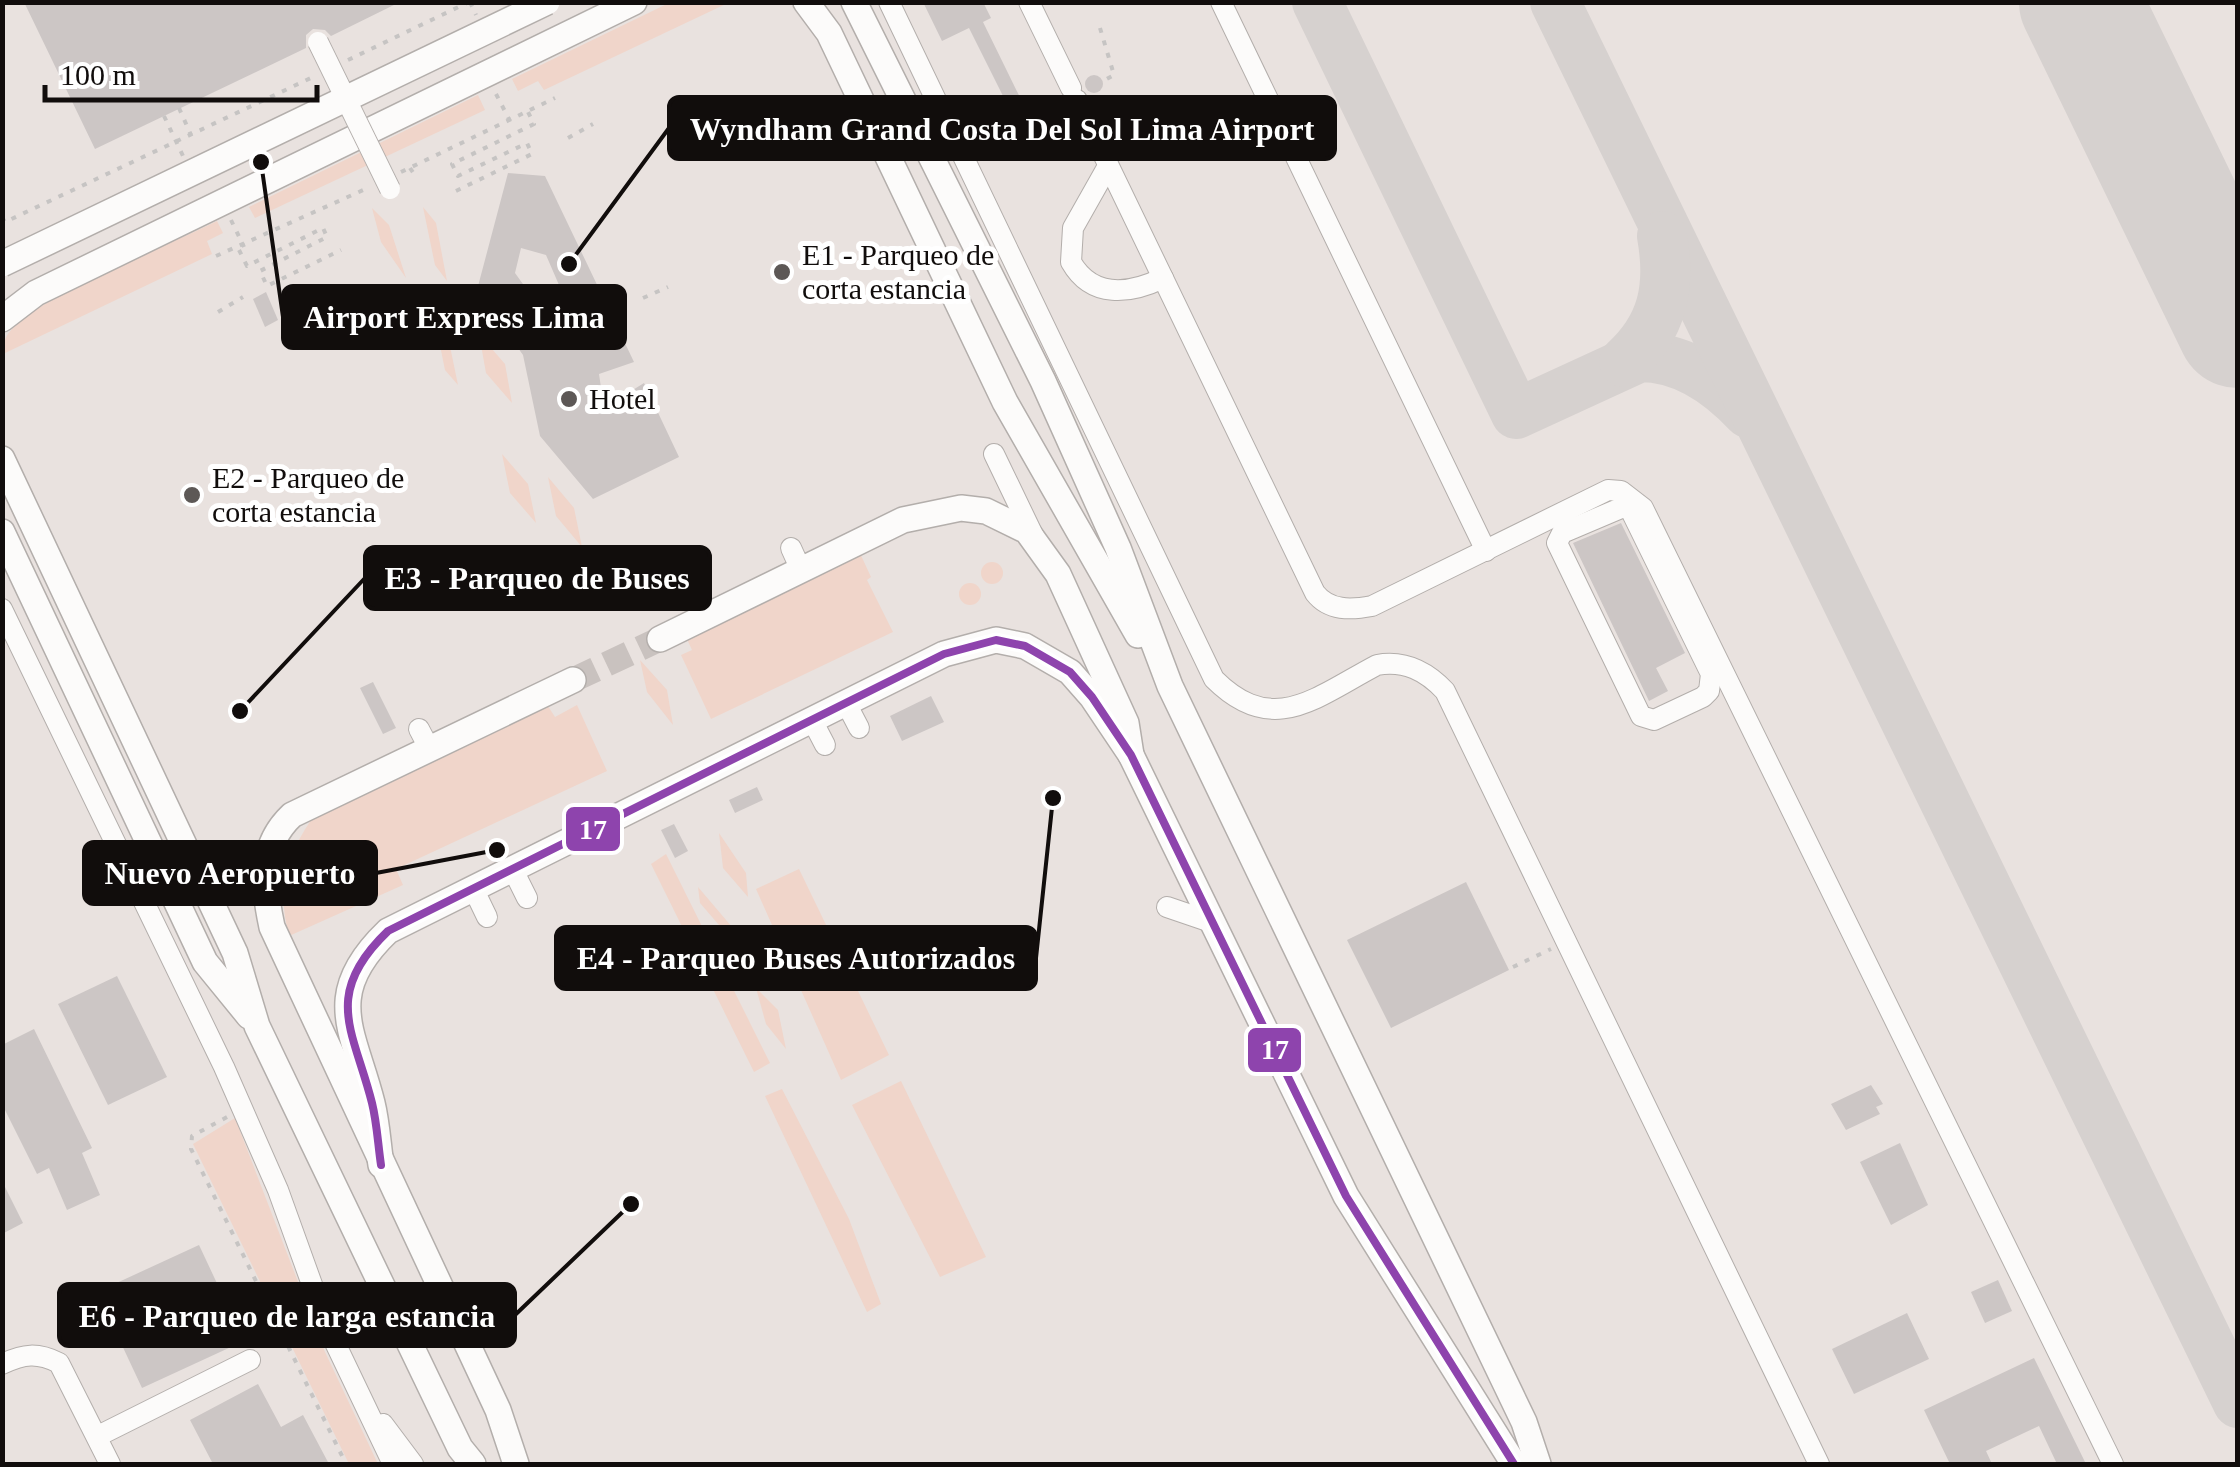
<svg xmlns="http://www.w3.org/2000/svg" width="2240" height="1467" font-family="'Times New Roman',serif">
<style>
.green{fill:#f0d5ca}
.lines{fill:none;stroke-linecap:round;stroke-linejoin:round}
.taxiway{stroke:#d6d1cf;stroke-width:50}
.runway{stroke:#d6d1cf;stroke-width:122}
.building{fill:#ccc6c5;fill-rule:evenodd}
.major-tunnel{stroke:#c9c2bf;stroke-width:25;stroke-dasharray:25 12;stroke-linecap:butt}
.minor-casing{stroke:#b3aeab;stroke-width:22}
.major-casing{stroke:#b3aeab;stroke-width:28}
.path{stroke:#c6c4c3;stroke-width:4;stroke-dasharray:5 8;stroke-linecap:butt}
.minor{stroke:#fcfbfa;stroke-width:20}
.major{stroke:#fcfbfa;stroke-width:25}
.minor-bridge-casing{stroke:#b3aeab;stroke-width:22;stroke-linecap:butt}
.major-bridge-casing{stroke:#b3aeab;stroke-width:28;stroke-linecap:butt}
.path-bridge{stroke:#c6c4c3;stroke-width:4;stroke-dasharray:5 8;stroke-linecap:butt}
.minor-bridge{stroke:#fcfbfa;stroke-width:20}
.major-bridge{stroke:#fcfbfa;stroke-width:25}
.bus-1-casing{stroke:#fff;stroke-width:15}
.bus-1{stroke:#8e44ad;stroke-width:8}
.poi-dot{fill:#5d5856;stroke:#fff;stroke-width:4}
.labels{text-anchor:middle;stroke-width:10;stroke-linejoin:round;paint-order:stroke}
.poi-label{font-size:30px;fill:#110d0c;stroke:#fff;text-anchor:start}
.leader{fill:none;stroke:#110d0c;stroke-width:4}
.callout-dot{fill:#110d0c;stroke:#fff;stroke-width:4}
.callout{fill:#110d0c;stroke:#110d0c;stroke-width:4}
.callout-label{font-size:32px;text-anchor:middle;font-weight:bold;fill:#fff}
.line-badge{stroke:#fff;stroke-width:4}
.badge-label{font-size:28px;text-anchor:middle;font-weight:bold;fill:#fff}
</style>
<rect width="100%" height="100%" fill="#e9e2df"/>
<g class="green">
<path d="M671,2L728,3L544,90L538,81L518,91L512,79Z"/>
<path d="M478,95L485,110L255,218L249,207Z"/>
<path d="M423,207L436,223L447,281L435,265Z"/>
<path d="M372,208L389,225L406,278L381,242Z"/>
<path d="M217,221L223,233L207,241L212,254L3,354C3,342 5,336 14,327C47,293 169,245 217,221Z"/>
<path d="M433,311L446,327L458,385L445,370Z"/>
<path d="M479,334L505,364L512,403L486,373Z"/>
<path d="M502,454L528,484L536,523L510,493Z"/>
<path d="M548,477L574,508L582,547L556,516Z"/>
<path d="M542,547L568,577L572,597L546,566Z"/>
<path d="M859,551L871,577L867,580L893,632L711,719L681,655L692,650L686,637Z"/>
<circle cx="992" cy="573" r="11"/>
<circle cx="970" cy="594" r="11"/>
<path d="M640,660L667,690L673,725L647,692Z"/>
<path d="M546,703L555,717L577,705L607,771L396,869L403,885L289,936C277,890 285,859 311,820Z"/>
<path d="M719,833L746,873L748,897L723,868Z"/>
<path d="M666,854L770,1063L754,1072L651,864Z"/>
<path d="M799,869L889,1055L841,1080L756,889Z"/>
<path d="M698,887L732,927L738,947L700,903Z"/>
<path d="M756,988L778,1010L786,1049L766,1024Z"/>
<path d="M901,1081L986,1257L940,1277L852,1105Z"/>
<path d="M782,1089L849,1219L881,1304L867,1312L765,1096Z"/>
<path d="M235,1118L325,1352L378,1464H349L193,1144Z"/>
</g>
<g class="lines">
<g class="taxiway">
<path d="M1317,2L1516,414L1640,357C1683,357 1719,382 1748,413"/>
<path d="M1555,2L2238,1403"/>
<path d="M1624,362C1663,327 1671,287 1662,236"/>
</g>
<path class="runway" d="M2080,2L2238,327"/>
</g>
<g class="building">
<path d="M24,2H400L331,36L325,30L313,29L306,35V48L95,149Z"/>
<path d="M923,2H983L991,18L983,22L1032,122L1019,128L969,28L942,41Z"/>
<circle cx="1094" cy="84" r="9"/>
<path d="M508,173L545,176L634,362L599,374L604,408L644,383L679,457L593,499L540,436L523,355L477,290ZM521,248L546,255L559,285L533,298L515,273Z"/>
<path d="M266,292L278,320L265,327L253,299Z"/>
<path d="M1621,523L1685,653L1656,668L1668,691L1649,701L1573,543Z"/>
<path d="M373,682L396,728L383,734L360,688Z"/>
<path d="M931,696L944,722L902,741L890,716Z"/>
<path d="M757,787L763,800L735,813L729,800Z"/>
<path d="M674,824L688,851L675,858L661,830Z"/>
<path d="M1466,882L1509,970L1391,1028L1347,940Z"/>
<path d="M117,976L167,1077L108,1105L58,1004Z"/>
<path d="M34,1029L92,1148L82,1153L100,1195L67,1210L49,1168L37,1174L2,1104V1045Z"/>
<path d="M1871,1085L1883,1104L1876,1107L1880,1114L1846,1130L1831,1104Z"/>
<path d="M1900,1143L1928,1205L1891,1225L1860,1162Z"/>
<path d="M2,1181L23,1223L2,1234Z"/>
<path d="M199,1245L244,1341L142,1388L97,1292Z"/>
<path d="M1998,1280L2012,1311L1985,1323L1971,1292Z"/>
<path d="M1907,1313L1929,1359L1854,1394L1832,1349Z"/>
<path d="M2034,1358L2086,1464H2057L2039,1426L1986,1451L1992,1464H1950L1924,1410Z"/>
<path d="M258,1384L281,1427L303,1415L329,1464H213L190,1420Z"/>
</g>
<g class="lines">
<path class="major-tunnel" d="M573,680L660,639"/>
<g class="minor-casing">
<g id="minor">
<path d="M889,2L1214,679C1273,738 1316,697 1377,665C1405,660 1426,671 1445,691L1819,1464"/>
<path d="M1029,2L1071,88"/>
<path d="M1221,2L1486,551"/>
<path d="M1077,100L1315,593C1329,611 1351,610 1372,606L1608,490L1621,491L1643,508L2113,1464"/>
<path d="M1108,166L1073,228L1071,262C1092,299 1130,294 1163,278"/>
<path d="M994,454L1034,537"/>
<path d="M1628,505L1711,674L1709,691L1703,697L1654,720L1641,716L1557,543L1562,533Z"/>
<path d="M791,548L801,570"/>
<path d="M2,609L224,1067L278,1190L327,1326L393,1464"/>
<path d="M846,703L859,728"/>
<path d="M812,720L825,745"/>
<path d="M419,729L429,748"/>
<path d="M512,868L527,898"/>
<path d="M473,888L487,917"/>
<path d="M1167,907L1211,922"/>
<path d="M2,1364C24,1354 37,1352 59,1363L110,1464"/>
<path d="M383,1424L413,1464"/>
<path d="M98,1436L250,1360"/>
</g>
</g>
<g class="major-casing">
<g id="major">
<path d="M806,2L829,33L1005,402L1138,635"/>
<path d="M854,2L1043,381L1118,548L1170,686L1524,1422L1538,1464"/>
<path d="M2,319L36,293L634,2"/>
<path d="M2,459L235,953L257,1026L460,1448L473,1464"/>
<path d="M2,532L205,962L249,1016"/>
<path d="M660,639L903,520L961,508L986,511L1027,531L1058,574L1126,723L1131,755"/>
<path d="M381,1165C378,1145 377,1123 372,1103C354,1031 321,995 388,931L944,654L996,640L1025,646L1070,672L1092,697L1131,755L1346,1196L1514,1464"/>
<path d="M516,1464L498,1410L272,927C263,886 259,846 292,815L573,680"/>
</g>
</g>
<g class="path">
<path d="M1100,28L1114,75L1103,81"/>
<path d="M348,60L469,2"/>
<path d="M496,94L510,121"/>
<path d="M179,108L191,135"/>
<path d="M568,138L593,124"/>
<path d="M410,168L416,177"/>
<path d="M401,172L555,98"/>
<path d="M456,191L532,154L527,143L458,176L452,164L534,124L528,112"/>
<path d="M2,217L5,222L313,77"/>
<path d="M231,220L244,247"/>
<path d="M239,250L247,266L323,228L327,237L260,271L267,286L341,250"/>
<path d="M216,256L370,187"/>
<path d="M643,298L668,287"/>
<path d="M218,312L243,297"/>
<path d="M1513,967L1551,949"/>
<path d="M227,1117L192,1136L191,1149L346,1464"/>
</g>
<use href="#minor" class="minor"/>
<use href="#major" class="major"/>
<g class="minor-bridge-casing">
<path id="minor-bridge" d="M318,42L390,189"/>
</g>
<g class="major-bridge-casing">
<path id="major-bridge" d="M2,264L547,2"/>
</g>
<g class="path-bridge">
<path d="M470,2L476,15"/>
<path d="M164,116L183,156"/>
</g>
<use href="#minor-bridge" class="minor-bridge"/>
<use href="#major-bridge" class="major-bridge"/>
<g class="bus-1-casing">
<path id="bus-1" d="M381,1165C378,1145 377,1123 372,1103C354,1031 321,995 388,931L944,654L996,640L1025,646L1070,672L1092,697L1131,755L1346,1196L1514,1464"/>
</g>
<use href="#bus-1" class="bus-1"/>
</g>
<g class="poi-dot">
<circle cx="782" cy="272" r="10"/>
<circle cx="569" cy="399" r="10"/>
<circle cx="192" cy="495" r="10"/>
</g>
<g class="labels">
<g class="poi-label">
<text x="802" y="265">E1 - Parqueo de<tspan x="802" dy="34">corta estancia</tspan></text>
<text x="589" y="409">Hotel</text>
<text x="212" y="488">E2 - Parqueo de<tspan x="212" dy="34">corta estancia</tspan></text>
</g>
</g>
<path class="leader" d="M569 264L669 128M261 162L283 317M240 711L365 578M497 850L376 873M1053 798L1036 958M631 1204L515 1315"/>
<g class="callout-dot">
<circle cx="569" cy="264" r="10"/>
<circle cx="261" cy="162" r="10"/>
<circle cx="240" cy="711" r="10"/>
<circle cx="497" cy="850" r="10"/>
<circle cx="1053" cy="798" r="10"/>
<circle cx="631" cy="1204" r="10"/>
</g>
<g class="callout">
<rect x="669" y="97" width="666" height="62" rx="10"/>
<rect x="283" y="286" width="342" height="62" rx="10"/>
<rect x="365" y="547" width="345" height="62" rx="10"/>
<rect x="84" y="842" width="292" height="62" rx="10"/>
<rect x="556" y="927" width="480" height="62" rx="10"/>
<rect x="59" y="1284" width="456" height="62" rx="10"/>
</g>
<g class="callout-label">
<text x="1002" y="140">Wyndham Grand Costa Del Sol Lima Airport</text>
<text x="454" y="328">Airport Express Lima</text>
<text x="537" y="589">E3 - Parqueo de Buses</text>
<text x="230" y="884">Nuevo Aeropuerto</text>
<text x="796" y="969">E4 - Parqueo Buses Autorizados</text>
<text x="287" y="1327">E6 - Parqueo de larga estancia</text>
</g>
<g class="line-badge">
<rect x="564" y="805" width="58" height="48" rx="10" fill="#8e44ad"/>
<rect x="1246" y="1026" width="57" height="48" rx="10" fill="#8e44ad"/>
</g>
<g class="badge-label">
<text x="593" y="839">17</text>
<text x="1275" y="1059">17</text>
</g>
<rect width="2240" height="1467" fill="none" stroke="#110d0c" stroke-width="10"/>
<path d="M45 85v15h272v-15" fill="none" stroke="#110d0c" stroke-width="5"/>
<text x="60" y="85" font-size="30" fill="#110d0c" stroke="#ffffff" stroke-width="8" paint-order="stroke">100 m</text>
</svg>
